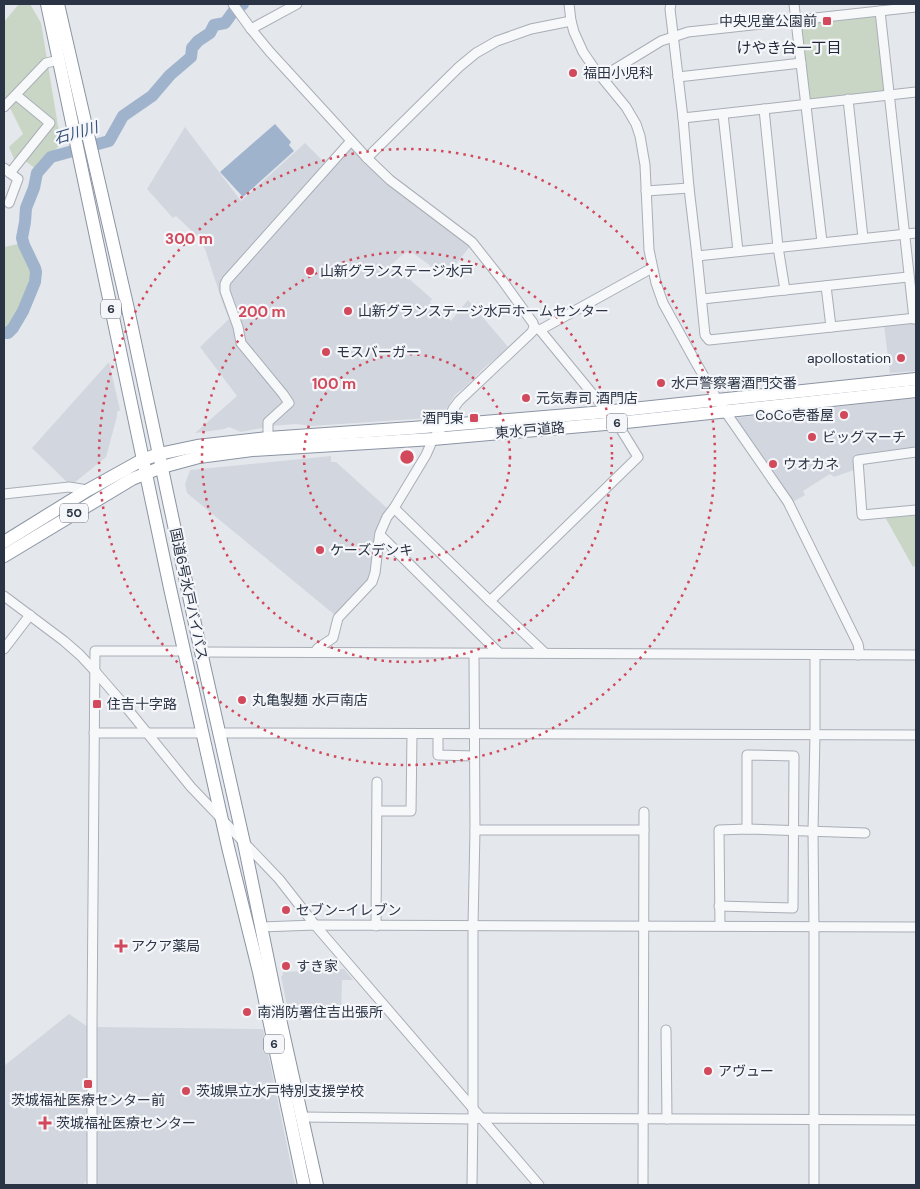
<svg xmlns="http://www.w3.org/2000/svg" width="920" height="1189" font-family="'DM Sans','Noto Sans JP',sans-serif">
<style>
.built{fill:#d2d6de}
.green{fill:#c9d6c5}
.water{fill:#9fb4cc}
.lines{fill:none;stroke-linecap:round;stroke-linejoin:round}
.river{stroke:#9fb4cc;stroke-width:12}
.minor-casing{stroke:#a9aeb7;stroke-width:11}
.highway-casing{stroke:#8b94a3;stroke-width:14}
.minor{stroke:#f7f8fa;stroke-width:9}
.highway{stroke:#fff;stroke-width:12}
.ring{fill:none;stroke:#d1495b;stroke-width:2.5;stroke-dasharray:2.5 5}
.poi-dot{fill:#d1495b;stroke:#f4f6f9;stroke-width:2}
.labels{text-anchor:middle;stroke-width:4.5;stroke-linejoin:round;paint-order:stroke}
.shield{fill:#f4f6f9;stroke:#676e7b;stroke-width:1}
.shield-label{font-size:12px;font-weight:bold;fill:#2b3445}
.poi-label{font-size:14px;fill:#2b3445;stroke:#f4f6f9;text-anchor:start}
.street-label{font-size:14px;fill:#2b3445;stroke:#f4f6f9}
.neighbourhood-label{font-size:15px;fill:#1d2536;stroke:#f4f6f9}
.water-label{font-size:15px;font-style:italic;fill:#34527a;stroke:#f4f6f9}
.centre{fill:#d1495b;stroke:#f4f6f9;stroke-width:2.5}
.ring-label{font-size:15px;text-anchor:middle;font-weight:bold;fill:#d1495b;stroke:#f4f6f9;stroke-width:4.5;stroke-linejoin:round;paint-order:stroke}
</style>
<rect width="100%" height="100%" fill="#e4e7ec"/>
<g class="built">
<path d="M185,127L241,201L305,143L330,168L346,149L356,150L471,245L446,277L410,251L402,255L392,264L432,299L430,302L451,321L468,300L509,348L485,367L466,386L455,395L446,409L444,417L311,426L296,424L272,426L241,432L229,427L224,429L195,433L237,396L200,347L229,319L224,307L205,249L197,236L176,216L173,218L147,189Z"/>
<path d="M916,321V371L890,373L884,325Z"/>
<path d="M109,362L120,410L117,412V416L106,457L74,483H68L32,448Z"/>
<path d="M916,398V449L853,457L854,470L834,477L830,474L803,491L805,495L791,503L734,420L735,418Z"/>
<path d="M331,456V462H336L388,509L371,576L336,616L187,493L185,484L190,470Z"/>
<path d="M344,969L353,980H342L341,1019L296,1020L295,1015L289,1016L281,976L283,975V972Z"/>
<path d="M69,1014L88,1027L86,1181L83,1185H4V1066Z"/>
<path d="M96,1027L263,1029L295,1185H95Z"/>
</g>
<g class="green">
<path d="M19,4H30L41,23L61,144L36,169L24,160L14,159L9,147L23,134L4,96V22Z"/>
<path d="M874,16L878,19L885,90L882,93L813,101L808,98L800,27L804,24Z"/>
<path d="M18,244C24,253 31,262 33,272C36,282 18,318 11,326C9,328 7,329 4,331V247Z"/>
<path d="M916,513V565L913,567L885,517Z"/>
</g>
<path class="water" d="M275,124L291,142L289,145L294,151L243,197L220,172Z"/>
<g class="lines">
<path class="river" d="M4,333H8L13,328L23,311L35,282L36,272L35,268L24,245L22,238L25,222L26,208L34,188L37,173L51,157L109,141L123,116L152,96L170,75L191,57L192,48L198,41L210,33L214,25L225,23L233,12L243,4"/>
<g class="minor-casing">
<g id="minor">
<path d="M233,4L251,29L270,52L367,158L390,180L472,242L502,280L533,323L534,327L532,332L459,401L453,409L449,418L433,439L426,455L394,508L490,601"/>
<path d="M569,4L571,21L574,32L583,52L594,68L626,107L636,124L640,136L645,165L649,250L656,283L663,303L695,361L718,401L788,502L858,644L859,650L858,655"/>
<path d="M671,4L670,9L683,118L689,188L697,256L705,335L709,340L916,318"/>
<path d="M794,4L822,242"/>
<path d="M880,11L914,319"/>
<path d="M251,29L297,4"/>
<path d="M602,77L661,41L688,32L916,7"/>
<path d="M678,77L801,63"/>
<path d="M848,99L863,238"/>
<path d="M4,107L46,63L59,60"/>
<path d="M764,109L778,247L785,290"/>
<path d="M723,114L738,251"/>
<path d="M683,118L916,92"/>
<path d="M367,158L459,67L476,53L497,41L531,29L571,21"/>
<path d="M4,168L10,173L50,123L16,95"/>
<path d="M646,191L689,188"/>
<path d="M9,203L18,179L10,173"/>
<path d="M697,256L916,233"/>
<path d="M826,286L831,327"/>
<path d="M702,299L908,277"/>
<path d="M535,328L540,330L600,403L604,412"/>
<path d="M540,330L652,268"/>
<path d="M268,438V422L289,403L283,394L241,343L238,327L225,291V284L227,280L351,141"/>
<path d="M916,452L858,460L862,515L916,510"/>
<path d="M4,494L69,487L88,490"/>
<path d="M380,535L499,653"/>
<path d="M4,596L64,641L80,655L94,670L126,707L191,787L279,879L315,925L539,1185"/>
<path d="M4,649L30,615"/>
<path d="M201,652L916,655"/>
<path d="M315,652L318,648L333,638L338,618L372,582L375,573L379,539L380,533L387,517L394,508"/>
<path d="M545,653L490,601L638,457L617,423"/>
<path d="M94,733H203"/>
<path d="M219,733L916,735"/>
<path d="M438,734V755L474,756"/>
<path d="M377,811H411L412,734"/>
<path d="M475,830H644"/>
<path d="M719,906L793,908L794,756L747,755V829"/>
<path d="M376,926L377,782"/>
<path d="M720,926L719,830L747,829L865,833"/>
<path d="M261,927L315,925L916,927"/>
<path d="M666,1030L667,1119"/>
<path d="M302,1117L473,1119L480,1118L916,1120"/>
<path d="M92,1185V1022L95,651H185"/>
<path d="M472,1185L473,1111V926L475,830L474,654"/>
<path d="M643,1185L644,812"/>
<path d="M814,1185V928L813,831L815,735V655"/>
</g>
</g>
<g class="highway-casing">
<g id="highway">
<path d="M47,4L170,588L228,847L259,972L304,1185"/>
<path d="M58,4L128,309L201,652L244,843L280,1019L317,1185"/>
<path d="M4,542L88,490L142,460L159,454L197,446L268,438L412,428L604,412L916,379"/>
<path d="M4,556L132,479L162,467L199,457L252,450L433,439L617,423L916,391"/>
</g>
</g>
<use href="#minor" class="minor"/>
<use href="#highway" class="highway"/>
</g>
<g class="ring">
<circle cx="407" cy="457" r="103"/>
<circle cx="407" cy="457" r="205"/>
<circle cx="407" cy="457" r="308"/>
</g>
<g class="poi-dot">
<rect x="822" y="16" width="10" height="10" rx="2.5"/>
<circle cx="573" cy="73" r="5"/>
<circle cx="310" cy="271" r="5"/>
<circle cx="348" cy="311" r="5"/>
<circle cx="326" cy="352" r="5"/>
<circle cx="901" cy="358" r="5"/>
<circle cx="661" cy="383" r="5"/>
<circle cx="526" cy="398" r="5"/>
<circle cx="844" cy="415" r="5"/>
<rect x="469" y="413" width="10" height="10" rx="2.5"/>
<circle cx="812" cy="437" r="5"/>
<circle cx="773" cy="464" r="5"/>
<circle cx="320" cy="550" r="5"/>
<circle cx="242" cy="700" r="5"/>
<rect x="92" y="699" width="10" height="10" rx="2.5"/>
<circle cx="286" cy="910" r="5"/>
<path d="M118.5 938.5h5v5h5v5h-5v5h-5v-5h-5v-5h5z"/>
<circle cx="286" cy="966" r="5"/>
<circle cx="247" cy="1012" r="5"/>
<circle cx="708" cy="1071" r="5"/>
<rect x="83" y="1079" width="10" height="10" rx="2.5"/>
<circle cx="186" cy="1091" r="5"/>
<path d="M42.5 1115.5h5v5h5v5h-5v5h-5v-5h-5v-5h5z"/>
</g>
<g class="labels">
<g class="shield">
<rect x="101" y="299.5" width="20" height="19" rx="4"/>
<rect x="607" y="413.5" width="20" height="19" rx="4"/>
<rect x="60" y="503.5" width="28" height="19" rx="4"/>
<rect x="264" y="1034.5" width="20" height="19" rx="4"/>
</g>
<g class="shield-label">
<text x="111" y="313">6</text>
<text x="617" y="427">6</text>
<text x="74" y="517">50</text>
<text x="274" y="1048">6</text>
</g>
<g class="poi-label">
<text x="817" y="26" text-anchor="end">中央児童公園前</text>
<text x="583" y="78">福田小児科</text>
<text x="320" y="276">山新グランステージ水戸</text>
<text x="358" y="316">山新グランステージ水戸ホームセンター</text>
<text x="336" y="357">モスバーガー</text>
<text x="891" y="363" text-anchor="end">apollostation</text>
<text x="671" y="388">水戸警察署酒門交番</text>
<text x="536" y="403">元気寿司 酒門店</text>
<text x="834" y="420" text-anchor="end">CoCo壱番屋</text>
<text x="464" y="423" text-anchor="end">酒門東</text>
<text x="822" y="442">ビッグマーチ</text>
<text x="783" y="469">ウオカネ</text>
<text x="330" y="555">ケーズデンキ</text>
<text x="252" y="705">丸亀製麺 水戸南店</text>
<text x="107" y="709">住吉十字路</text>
<text x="296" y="915">セブン-イレブン</text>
<text x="131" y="951">アクア薬局</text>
<text x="296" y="971">すき家</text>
<text x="257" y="1017">南消防署住吉出張所</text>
<text x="718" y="1076">アヴュー</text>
<text x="196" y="1096">茨城県立水戸特別支援学校</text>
<text x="88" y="1105" text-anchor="middle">茨城福祉医療センター前</text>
<text x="56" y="1128">茨城福祉医療センター</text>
</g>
<g class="street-label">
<text transform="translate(530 430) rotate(-5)" y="5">東水戸道路</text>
<text transform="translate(189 594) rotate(78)" y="5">国道6号水戸バイパス</text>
</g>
<g class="neighbourhood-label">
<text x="789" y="53">けやき台一丁目</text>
</g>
<g class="water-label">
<text transform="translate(76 133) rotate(-16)" y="5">石川川</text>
</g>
</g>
<circle cx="407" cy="457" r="8" class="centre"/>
<g class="ring-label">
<text x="189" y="244">300 m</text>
<text x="262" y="317">200 m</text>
<text x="334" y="389">100 m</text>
</g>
<rect width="920" height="1189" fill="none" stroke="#2b3445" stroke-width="10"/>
</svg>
